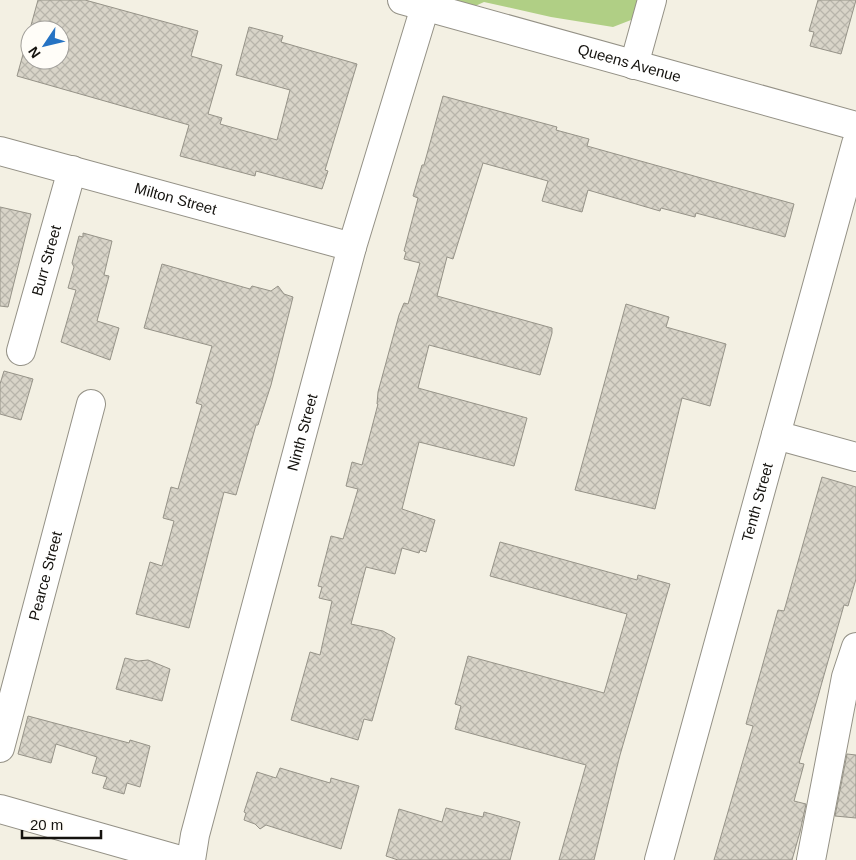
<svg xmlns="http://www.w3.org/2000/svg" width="856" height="860" font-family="Helvetica,sans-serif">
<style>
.green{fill:#b0cf85}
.building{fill:url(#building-cross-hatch);stroke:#969388;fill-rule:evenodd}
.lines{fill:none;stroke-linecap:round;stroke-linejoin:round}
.minor-casing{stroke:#949186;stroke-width:30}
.minor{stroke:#fff;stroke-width:28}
.labels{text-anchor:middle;stroke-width:5;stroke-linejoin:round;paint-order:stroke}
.street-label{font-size:15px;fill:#14120e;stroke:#fffdf8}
</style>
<defs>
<pattern id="building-cross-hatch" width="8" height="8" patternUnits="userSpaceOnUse" patternTransform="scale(1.25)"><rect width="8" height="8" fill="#d8d4c8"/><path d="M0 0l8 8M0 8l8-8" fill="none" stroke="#b8b5ab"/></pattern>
</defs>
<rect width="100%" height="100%" fill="#f3f0e3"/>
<path class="green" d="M442,0H642L631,20L613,27L551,17L484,2L473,7Z"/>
<g class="building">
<path d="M38,0H85L198,31L191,56L222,65L208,114L222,118L220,124L277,140L290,90L236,75L249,27L283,36L281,42L357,64L325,170L328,171L322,189L256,171L255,176L180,156L189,125L17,76ZM30,30H60V60H30Z"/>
<path d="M818,0H856L841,54L810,46L814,32L809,31Z"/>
<path d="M443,96L557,127L556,130L589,139L587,146L794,204L785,237L696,213L695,217L661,208L660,211L588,190L582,212L542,201L548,181L483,163L453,259L447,257L437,296L552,328V333L540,375L429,345L418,388L527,418L514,466L419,442L402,509L435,520L426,552L420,550L419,553L402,548L395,574L366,567L351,624L383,631L395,638L372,721L364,719L358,740L291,720L310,652L320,655L332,601L319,598L322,587L318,586L331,536L343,539L358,489L346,486L352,462L362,465L378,404H377L378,392L399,315L404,303L408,304L420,263L404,259L406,252L404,251L418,198L413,196L422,165H424Z"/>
<path d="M0,207L31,214L8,307L0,306Z"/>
<path d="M83,233L112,241L104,275L109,276L97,321L119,328L110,360L61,342L76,290L68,288L74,267L72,263L79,236L83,237Z"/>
<path d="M162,264L250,289L252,286L271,291L278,286L284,294L293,297L271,385L258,425H256L236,495L224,492L189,628L136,614L150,562L162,566L174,521L163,518L171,487L178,489L202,405L196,403L212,346L144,328Z"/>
<path d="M626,304L669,317L666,327L726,344L710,406L682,398L655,509L575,490Z"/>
<path d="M4,371L33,379L21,420L0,414V384Z"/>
<path d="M822,477L856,487V579L848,606L844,605L799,763L804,764L794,801L806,804L800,832L792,860H714L753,726L746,724L778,610L784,611Z"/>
<path d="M500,542L637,580L638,575L670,584L620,755L594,860H559L586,765L455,729L461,706L455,704L468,656L604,693L627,614L490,576Z"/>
<path d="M125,658L138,661L148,660L170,669L162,701L116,689Z"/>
<path d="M28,716L129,743L130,740L150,746L140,787L127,783L124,794L103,788L107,777L92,773L97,757L56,744L51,763L18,754Z"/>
<path d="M847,754L856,755V818L835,816Z"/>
<path d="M280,768L330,783L331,778L359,786L341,849L266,825L260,829L255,824L244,820L246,813L244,812L257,772L276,778Z"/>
<path d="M446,808L483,817L484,812L520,822L510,860H398L386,856L399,809L442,822Z"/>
</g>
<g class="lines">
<g class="minor-casing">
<g id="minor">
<path id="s1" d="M402,0L856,126"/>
<path d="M634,65L652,0"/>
<path id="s2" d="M0,151L352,247"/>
<path id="s3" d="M21,351L72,170"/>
<path d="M776,435L856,457"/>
<path id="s4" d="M0,748L91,404"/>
<path d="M0,809L180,860"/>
<path id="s5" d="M191,860L195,835L352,247L425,7"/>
<path id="s6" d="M659,860L856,144"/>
<path d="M811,860L846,677L856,647"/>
</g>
</g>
<use href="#minor" class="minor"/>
</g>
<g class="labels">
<g class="street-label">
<text dy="5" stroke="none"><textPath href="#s1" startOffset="236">Queens Avenue</textPath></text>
<text dy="5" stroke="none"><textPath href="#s2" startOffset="182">Milton Street</textPath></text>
<text dy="5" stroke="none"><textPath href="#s3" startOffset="94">Burr Street</textPath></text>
<text dy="5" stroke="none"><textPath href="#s5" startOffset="442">Ninth Street</textPath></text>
<text dy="5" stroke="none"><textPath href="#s6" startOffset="371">Tenth Street</textPath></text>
<text dy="5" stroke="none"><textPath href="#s4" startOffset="178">Pearce Street</textPath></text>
</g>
</g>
<g transform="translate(45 45) rotate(235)"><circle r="24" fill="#fffdf8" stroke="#a19f9a"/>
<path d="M0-4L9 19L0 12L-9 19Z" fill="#2673c3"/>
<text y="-8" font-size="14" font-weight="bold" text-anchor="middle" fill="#14120e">N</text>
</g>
<path d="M22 830v8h79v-8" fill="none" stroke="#14120e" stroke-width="2.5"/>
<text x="30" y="830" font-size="15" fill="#14120e" stroke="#fffdf8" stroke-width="4" paint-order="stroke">20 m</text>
</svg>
